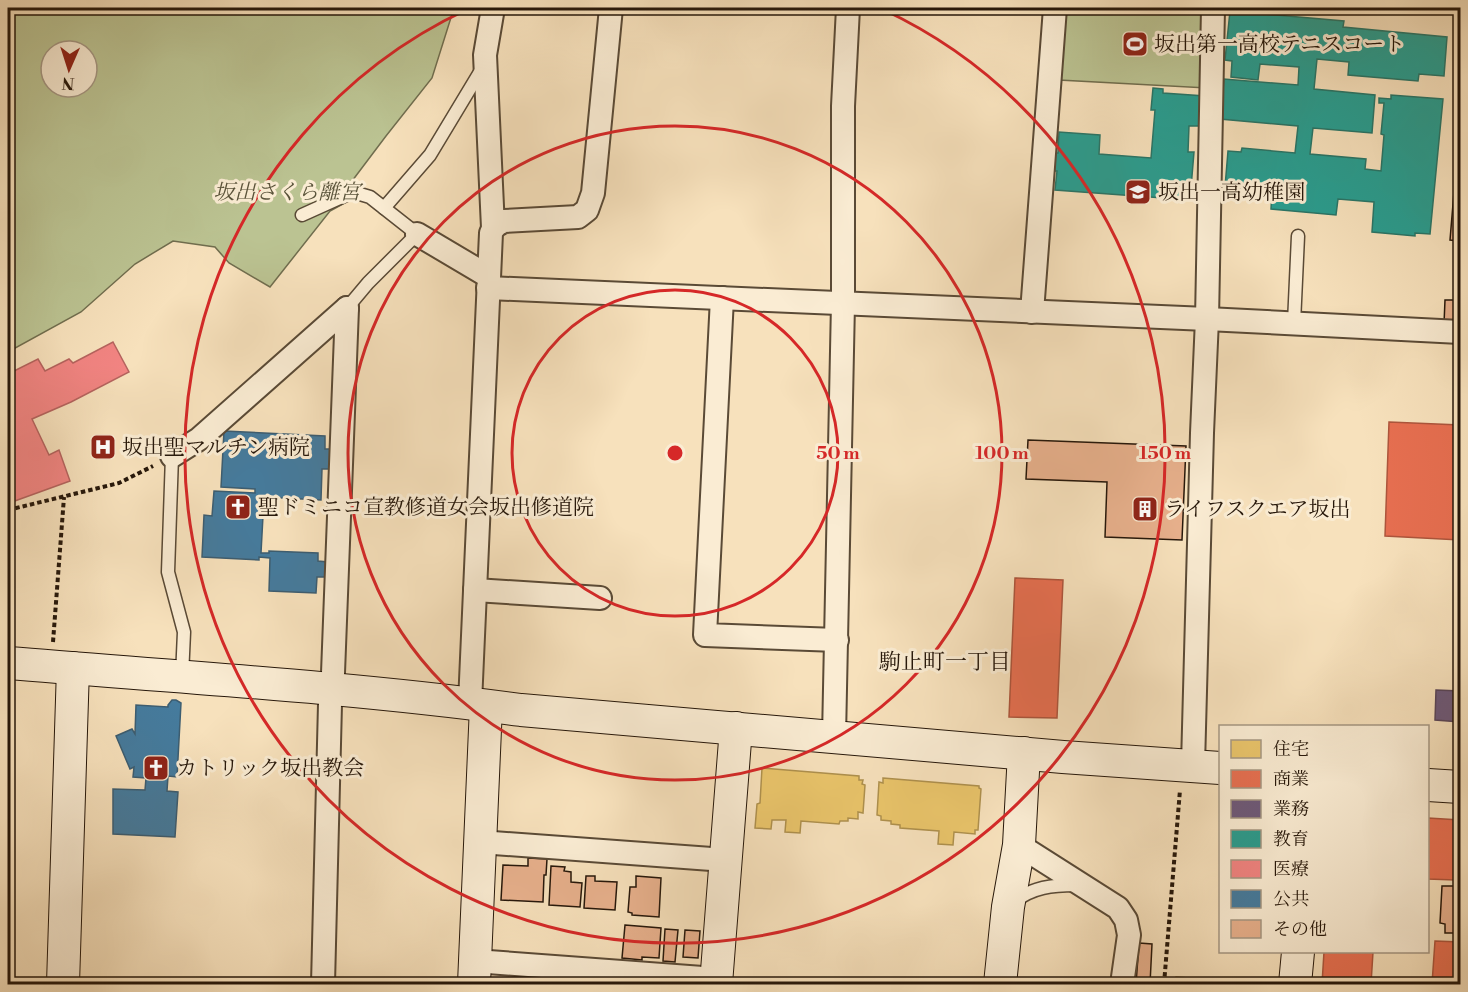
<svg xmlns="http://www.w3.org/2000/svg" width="1468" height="992" font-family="'Libre Bodoni','Noto Serif JP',serif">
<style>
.green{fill:#bbc392;stroke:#706d4e;stroke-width:1.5;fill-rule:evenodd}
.homes{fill:#e9c46a;stroke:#ae904d;stroke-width:1.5}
.shops{fill:#e76f51;stroke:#ad553c;stroke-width:1.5}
.offices{fill:#6d597a;stroke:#584558;stroke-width:1.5}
.schools{fill:#2a9d8f;stroke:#297567;stroke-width:1.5}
.health{fill:#f28482;stroke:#b5635e;stroke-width:1.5}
.public{fill:#457b9d;stroke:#3c5d71;stroke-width:1.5}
.building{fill:#e7b08c;stroke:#26170a;stroke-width:1.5}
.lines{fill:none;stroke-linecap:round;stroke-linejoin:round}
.lane-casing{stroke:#5a4a36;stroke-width:15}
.street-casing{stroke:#5a4a36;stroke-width:26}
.secondary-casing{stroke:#26170a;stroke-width:34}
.path{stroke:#26170a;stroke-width:4;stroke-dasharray:4.5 3;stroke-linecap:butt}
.lane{stroke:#faecd3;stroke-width:12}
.street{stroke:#faecd3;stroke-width:22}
.secondary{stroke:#faecd3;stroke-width:32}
.ring{fill:none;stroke:#d62828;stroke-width:3}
.labels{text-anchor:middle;stroke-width:6;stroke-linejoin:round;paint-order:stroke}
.poi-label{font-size:21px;fill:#26170a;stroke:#faecd3;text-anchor:start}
.park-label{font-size:21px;font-style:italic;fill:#5a533a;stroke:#faecd3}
.neighbourhood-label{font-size:22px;fill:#26170a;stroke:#faecd3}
.centre{fill:#d62828;stroke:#faecd3;stroke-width:3}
.ring-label{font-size:18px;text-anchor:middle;font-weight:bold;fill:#d62828;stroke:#faecd3;stroke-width:6;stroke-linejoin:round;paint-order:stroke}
</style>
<rect width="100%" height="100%" fill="#f7e1bc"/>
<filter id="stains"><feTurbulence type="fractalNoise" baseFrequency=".00333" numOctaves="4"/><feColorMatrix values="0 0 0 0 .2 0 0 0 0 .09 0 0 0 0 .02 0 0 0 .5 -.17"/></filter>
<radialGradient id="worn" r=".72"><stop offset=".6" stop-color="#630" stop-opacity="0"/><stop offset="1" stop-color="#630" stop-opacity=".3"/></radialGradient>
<g class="green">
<path d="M8,8H454L432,78L386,136L343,193L350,200L330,211L270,287L229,263L215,247L173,241L135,264L81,312L8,352ZM51,51H87V87H51Z"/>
<path d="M1063,8H1211L1207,88L1059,80Z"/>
</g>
<g class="homes">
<path d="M762,768L859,776V780H863L862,784L865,785L863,813L858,812V819L848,818V821H840L839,824L801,821L800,833L785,832L786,820H772L771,829L755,828L757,804L760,803Z"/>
<path d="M883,778L979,786V788L981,789L978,830H975V834L954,832L953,845L938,844L939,831L900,828V825L891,824V821L881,820V816L877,815L879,782L883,783Z"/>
<path d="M1176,977L1267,984H1175Z"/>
</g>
<g class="shops">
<path d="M1389,422L1460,425V540L1385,536Z"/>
<path d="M1015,578L1063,580L1057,718L1009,717Z"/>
<path d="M1428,818L1460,820V868H1455V880L1428,879Z"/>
<path d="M1435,941L1460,942V984H1432Z"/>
<path d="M1324,952H1373L1371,984H1322Z"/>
</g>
<path class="offices" d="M1436,690L1460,691V722L1435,720Z"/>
<g class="schools">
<path d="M1395,8H1446V13L1395,11Z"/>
<path d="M1230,11L1344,21L1343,27L1447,37L1444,76L1419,74L1418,81L1348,75L1349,62L1317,59L1314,89L1375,95L1372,133L1313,128L1310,154L1366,159L1365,169L1381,171L1384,135L1381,134L1384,103H1379V98L1391,99V95L1443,99L1430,234L1415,233V236L1372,232L1374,202L1338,199L1336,215L1271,209L1272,191L1225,187L1228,151L1241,152L1242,148L1295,153L1298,126L1220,119L1224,79L1298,85L1299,67L1260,64L1258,80L1231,77L1232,61L1225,60Z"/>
<path d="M1153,88L1163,89V93L1205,96L1203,126H1189L1188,152H1194L1190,200L1055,190L1057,171H1053L1055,153H1058L1059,132L1100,135L1099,154L1151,158L1155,110H1151Z"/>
</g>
<path class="health" d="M113,342L129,372L71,402L32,419L49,455L59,450L70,481L12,502L8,492V374L38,359L45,371L69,359L73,363Z"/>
<g class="public">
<path d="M224,431L325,436V449H331L330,469H322L321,500L264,497L261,553H269V551L318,553V561L328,562L327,577H317L316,593L269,591L270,558L259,557V560L202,557L204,515L212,516L214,491L255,493V489L221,487Z"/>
<path d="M172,700H176L181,703L177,777L168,776L167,791L178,792L175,837L113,834V789L145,790L146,778L133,777L134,767L130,769L116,736L132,729L135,734L136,705L168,707V705Z"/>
</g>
<g class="building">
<path d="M1454,192H1460V241L1450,240Z"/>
<path d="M1445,300H1460V325L1444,324Z"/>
<path d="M1028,440L1186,446L1182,540L1105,537L1107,482L1026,479Z"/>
<path d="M528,858L547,859L546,875H544L543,902L501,900L503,865L528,866Z"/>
<path d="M551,866L565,867L564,871L571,872V882L582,883L580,907L549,905Z"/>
<path d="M586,876H595V881L617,882L615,910L584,908Z"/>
<path d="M636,876L661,878L659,917L632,915V913L628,912L630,887H636Z"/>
<path d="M1442,886H1460V933H1445V924L1440,923Z"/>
<path d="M625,925L661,928L659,958L642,957V960L622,958Z"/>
<path d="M665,929L678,930L675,962L663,961Z"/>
<path d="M685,930L700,931L698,958L683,957Z"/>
<path d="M1139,943L1152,944L1150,984H1136Z"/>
</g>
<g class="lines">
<g class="lane-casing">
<g id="lane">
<path d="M384,208L430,155L483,67"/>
<path d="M302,215L353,192L370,197L417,234L368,283L347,308"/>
<path d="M1294,323L1298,236"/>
<path d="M172,456L168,572L184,632L182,676"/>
<path d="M1014,902C1032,887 1053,885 1076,885"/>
</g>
</g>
<g class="street-casing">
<g id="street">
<path d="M493,8L485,55L493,228"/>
<path d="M417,234L488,276"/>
<path d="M488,288L1207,319L1460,332"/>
<path d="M722,298L705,635L837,640"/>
<path d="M1032,312L1055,8"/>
<path d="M172,456L199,439L347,308"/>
<path d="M475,590L600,598"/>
<path d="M470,703L491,233C494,226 498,224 504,221L578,217L587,210L593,193L611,8"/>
<path d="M834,737L843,303V106L848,8"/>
<path d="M1193,765L1202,433L1207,319L1213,8"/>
<path d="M480,842L725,860"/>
<path d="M1019,845L1118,908L1126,920L1129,935L1122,984"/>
<path d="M475,961L716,979"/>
<path d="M323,984L330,704L333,673L347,308"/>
</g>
</g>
<g class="secondary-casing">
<g id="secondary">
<path d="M8,663C179,677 350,687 521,710L1063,757L1220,768"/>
<path d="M1428,785L1460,787"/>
<path d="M63,984L73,668"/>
<path d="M474,984L486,706"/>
<path d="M716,984L736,728"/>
<path d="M1000,984L1008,907L1019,845L1024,753"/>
<path d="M1295,984L1298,952"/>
</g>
</g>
<g class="path">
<path d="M8,510L119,483L153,466"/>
<path d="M53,642L64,497"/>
<path d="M1164,984L1180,790"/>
</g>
<use href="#lane" class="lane"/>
<use href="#street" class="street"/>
<use href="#secondary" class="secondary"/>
</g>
<g class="ring">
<circle cx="675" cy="453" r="163"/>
<circle cx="675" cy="453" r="327"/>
<path d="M882 9A490 490 0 1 1 468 9"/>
</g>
<defs>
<g id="stadium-square" transform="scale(1.35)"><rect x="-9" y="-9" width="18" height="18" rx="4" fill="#8f2418" stroke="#faecd3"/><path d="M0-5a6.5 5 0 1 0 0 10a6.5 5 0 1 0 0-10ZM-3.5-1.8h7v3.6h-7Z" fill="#fff"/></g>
<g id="school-square" transform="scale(1.35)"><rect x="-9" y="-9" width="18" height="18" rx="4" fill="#8f2418" stroke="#faecd3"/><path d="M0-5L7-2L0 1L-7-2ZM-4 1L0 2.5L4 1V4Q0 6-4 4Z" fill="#fff"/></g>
<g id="hospital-square" transform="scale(1.35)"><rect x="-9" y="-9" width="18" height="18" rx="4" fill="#8f2418" stroke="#faecd3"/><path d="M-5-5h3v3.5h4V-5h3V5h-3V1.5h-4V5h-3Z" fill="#fff"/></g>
<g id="church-square" transform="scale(1.35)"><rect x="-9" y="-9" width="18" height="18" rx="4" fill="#8f2418" stroke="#faecd3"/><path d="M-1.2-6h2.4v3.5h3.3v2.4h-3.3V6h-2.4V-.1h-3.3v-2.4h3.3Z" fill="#fff"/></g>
<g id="building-square" transform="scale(1.35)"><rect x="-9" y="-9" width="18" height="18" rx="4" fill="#8f2418" stroke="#faecd3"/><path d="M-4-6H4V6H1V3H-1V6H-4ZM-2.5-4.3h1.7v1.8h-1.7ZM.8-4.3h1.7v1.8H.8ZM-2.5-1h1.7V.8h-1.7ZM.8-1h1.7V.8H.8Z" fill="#fff"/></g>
</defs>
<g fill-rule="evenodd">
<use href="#stadium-square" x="1135" y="44"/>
<use href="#school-square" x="1138" y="192"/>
<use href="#hospital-square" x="103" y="447"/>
<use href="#church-square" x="238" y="507"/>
<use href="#building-square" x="1145" y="509"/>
<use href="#church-square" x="156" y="768"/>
</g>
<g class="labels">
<g class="poi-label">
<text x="1154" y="51">坂出第一高校テニスコート</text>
<text x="1158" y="199">坂出一高幼稚園</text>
<text x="122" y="454">坂出聖マルチン病院</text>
<text x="258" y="514">聖ドミニコ宣教修道女会坂出修道院</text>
<text x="1164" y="516">ライフスクエア坂出</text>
<text x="176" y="775">カトリック坂出教会</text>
</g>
<g class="park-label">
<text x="287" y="199">坂出さくら離宮</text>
</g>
<g class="neighbourhood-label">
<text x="945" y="669">駒止町一丁目</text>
</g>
</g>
<circle cx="675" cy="453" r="9" class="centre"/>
<g class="ring-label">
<text x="838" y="459">50 m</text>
<text x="1002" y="459">100 m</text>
<text x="1165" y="459">150 m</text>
</g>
<rect width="1468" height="992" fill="none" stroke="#f7e1bc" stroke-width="30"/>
<rect x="9" y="9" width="1450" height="974" fill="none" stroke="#26170a" stroke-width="3"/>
<rect x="15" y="15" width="1438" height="962" fill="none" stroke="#26170a" stroke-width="1.5"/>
<rect x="1219" y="725" width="210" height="228" fill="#faecd3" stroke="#a59783" stroke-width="1.5"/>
<rect x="1231" y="740" width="30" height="18" fill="#e9c46a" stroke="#a59783" stroke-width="1.5"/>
<text x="1273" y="755" font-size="18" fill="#26170a">住宅</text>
<rect x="1231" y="770" width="30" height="18" fill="#e76f51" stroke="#a59783" stroke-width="1.5"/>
<text x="1273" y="785" font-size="18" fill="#26170a">商業</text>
<rect x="1231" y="800" width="30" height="18" fill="#6d597a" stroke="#a59783" stroke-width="1.5"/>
<text x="1273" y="815" font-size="18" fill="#26170a">業務</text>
<rect x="1231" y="830" width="30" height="18" fill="#2a9d8f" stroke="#a59783" stroke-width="1.5"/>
<text x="1273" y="845" font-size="18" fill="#26170a">教育</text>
<rect x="1231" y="860" width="30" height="18" fill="#f28482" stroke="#a59783" stroke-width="1.5"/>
<text x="1273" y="875" font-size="18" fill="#26170a">医療</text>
<rect x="1231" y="890" width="30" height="18" fill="#457b9d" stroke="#a59783" stroke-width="1.5"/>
<text x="1273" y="905" font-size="18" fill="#26170a">公共</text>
<rect x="1231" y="920" width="30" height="18" fill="#e7b08c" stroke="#a59783" stroke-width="1.5"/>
<text x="1273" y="935" font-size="18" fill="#26170a">その他</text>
<g transform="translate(69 69) rotate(183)"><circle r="28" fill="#faecd3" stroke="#a59783" stroke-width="1.5"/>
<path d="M0-4.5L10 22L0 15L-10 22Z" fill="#8f2418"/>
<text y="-9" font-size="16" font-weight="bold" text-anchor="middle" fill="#26170a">N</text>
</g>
<rect width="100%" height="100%" filter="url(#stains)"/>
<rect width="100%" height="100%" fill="url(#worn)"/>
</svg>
